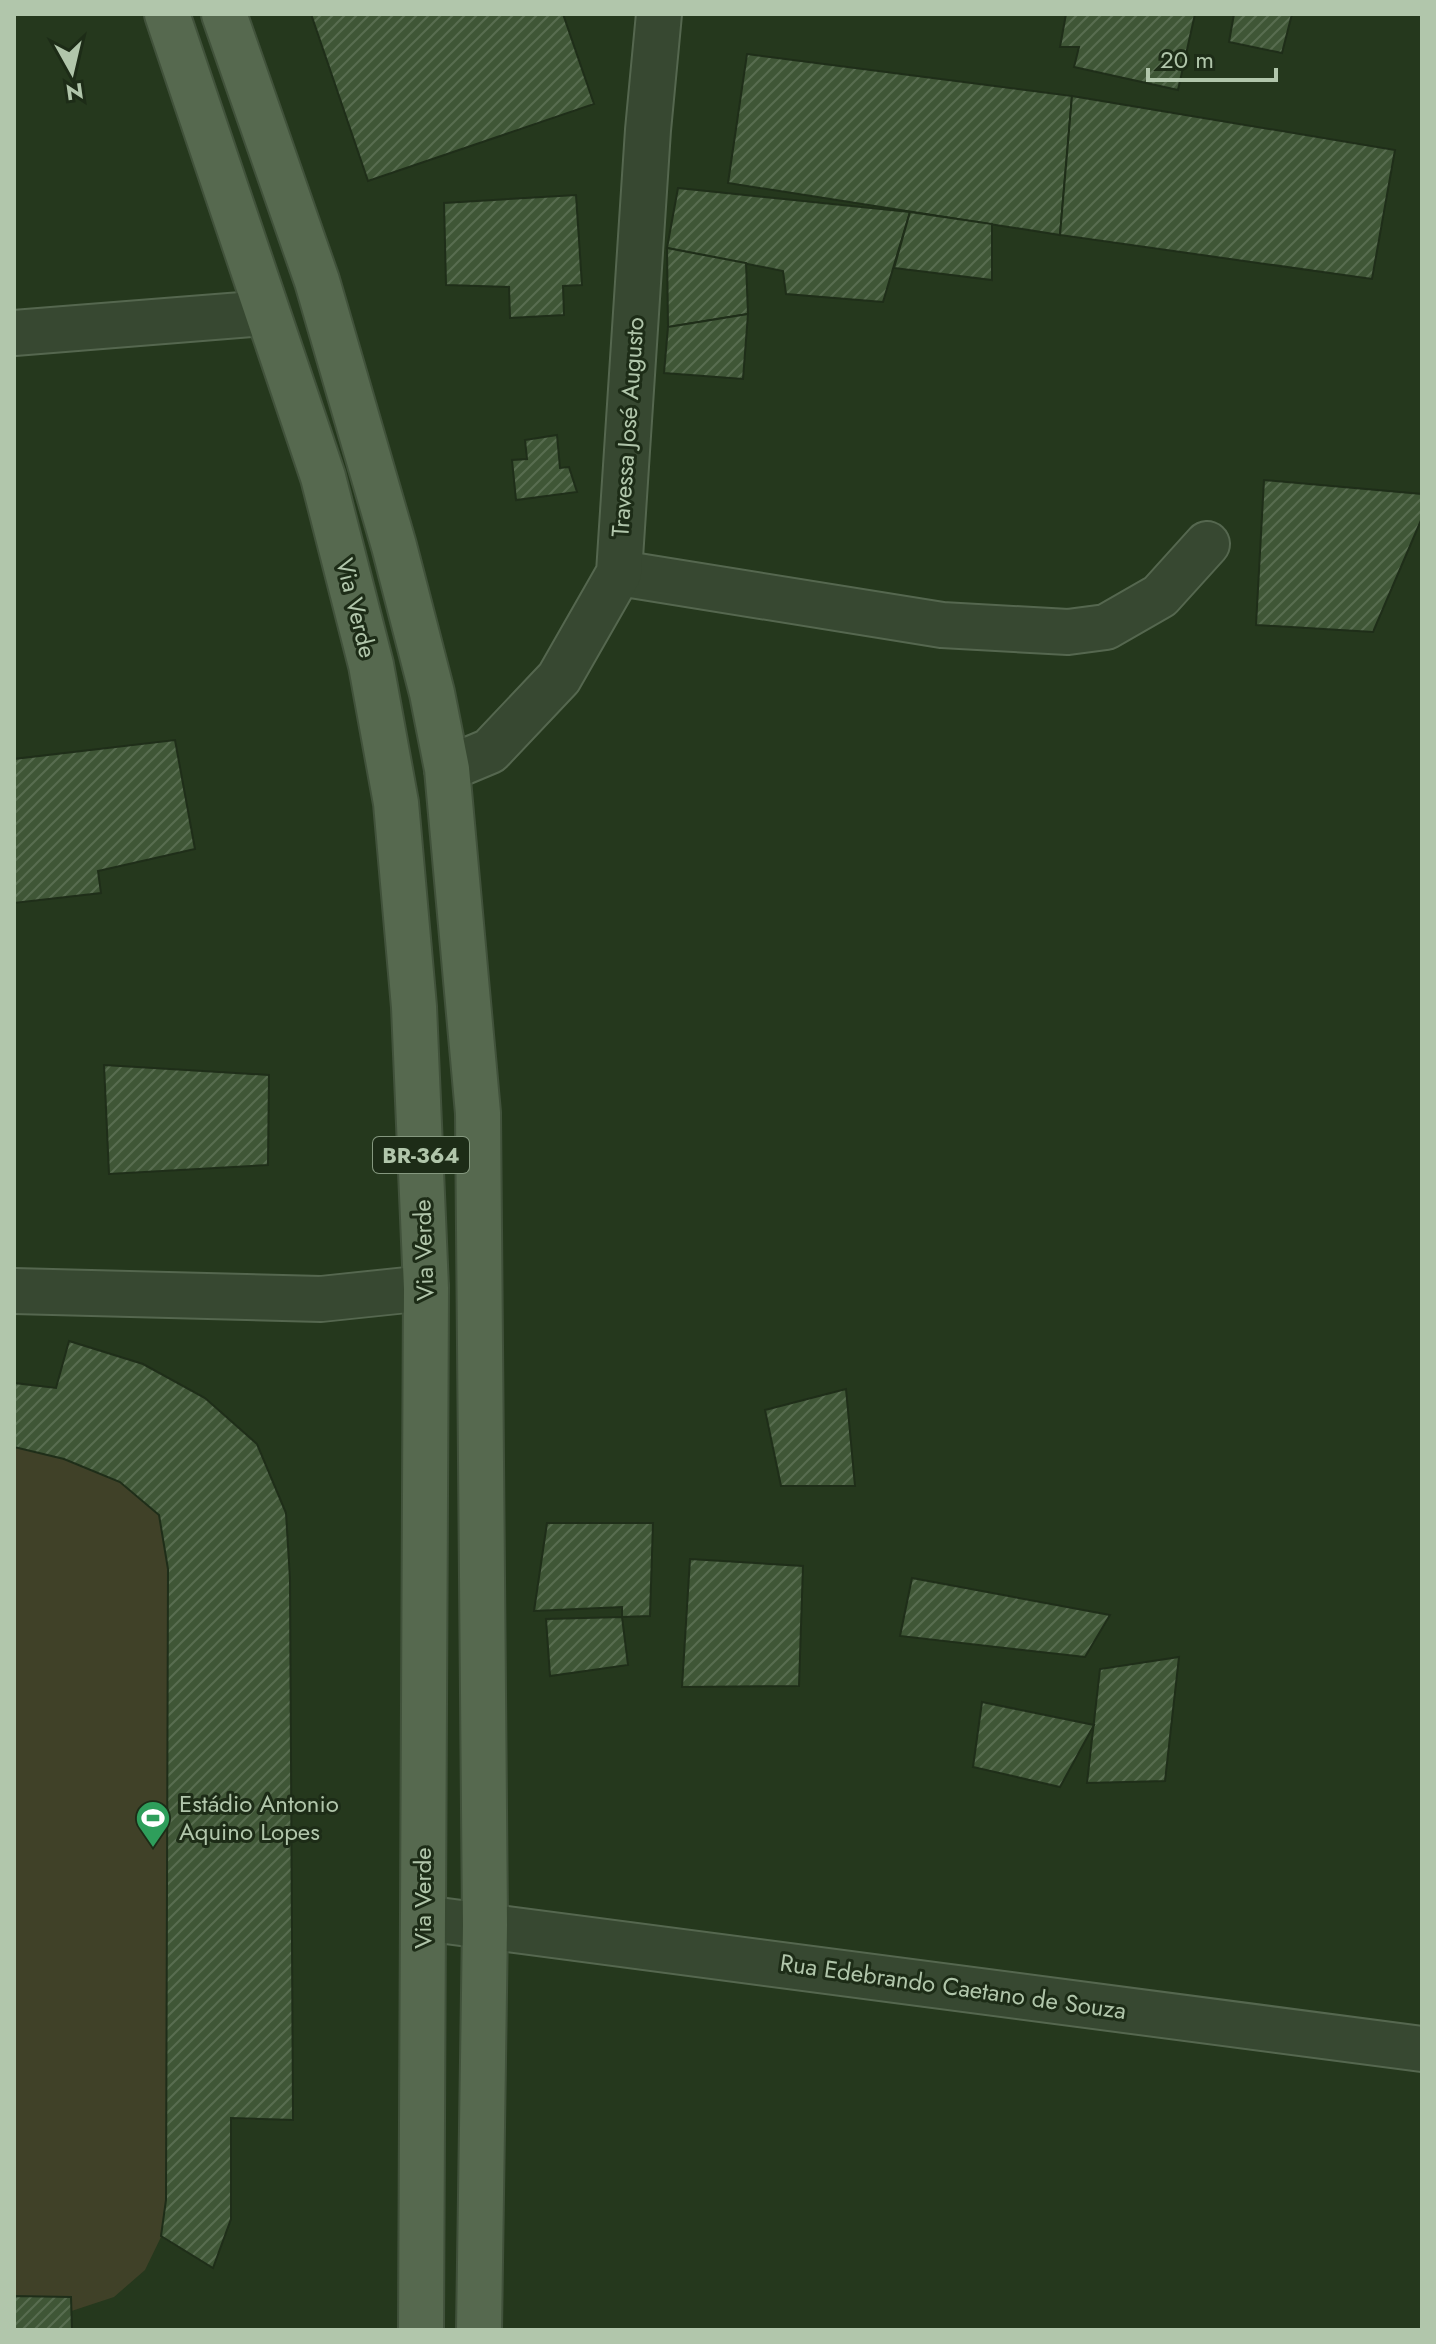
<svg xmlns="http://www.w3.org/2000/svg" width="1436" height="2344" font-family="Jost,sans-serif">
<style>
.park{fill:#404128}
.building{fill:url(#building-hatch);stroke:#1f2e19;stroke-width:2}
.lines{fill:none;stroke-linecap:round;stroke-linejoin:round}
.minor-casing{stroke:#55674f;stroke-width:48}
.major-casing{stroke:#41523b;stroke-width:48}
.minor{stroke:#374831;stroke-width:44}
.major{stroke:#56694f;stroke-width:44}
.labels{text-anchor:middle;stroke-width:6;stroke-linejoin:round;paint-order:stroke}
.shield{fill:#1d2c17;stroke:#85987f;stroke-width:2}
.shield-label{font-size:22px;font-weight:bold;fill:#b1c6ab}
.street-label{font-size:24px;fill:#b1c6ab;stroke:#1d2c17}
.poi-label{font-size:24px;fill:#b1c6ab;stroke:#1d2c17;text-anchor:start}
</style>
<defs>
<pattern id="building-hatch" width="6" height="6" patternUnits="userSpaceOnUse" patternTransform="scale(2)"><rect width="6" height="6" fill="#3f5636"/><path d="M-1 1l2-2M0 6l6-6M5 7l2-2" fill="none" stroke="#586d50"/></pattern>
</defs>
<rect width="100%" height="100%" fill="#25381d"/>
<path class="park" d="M69,1341L143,1364L205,1398L257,1444L290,1579L293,2120L232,2119L231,2219L213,2268L161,2237L145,2270L114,2297L14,2330V1383L56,1388Z"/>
<g class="building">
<path d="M311,14H563L594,104L368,181Z"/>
<path d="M1066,14H1195L1178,90L1074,67L1079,47H1060Z"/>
<path d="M1234,14H1292L1282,53L1229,42Z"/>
<path d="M747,54L1072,96L1060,235L728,183Z"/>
<path d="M1072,96L1395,150L1372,279L1060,235Z"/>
<path d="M678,188L910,212L883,302L786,294L783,271L667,248Z"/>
<path d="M576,195L582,285L563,286L564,315L510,318L509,287L446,285L444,203Z"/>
<path d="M910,212L992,224V280L894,268Z"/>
<path d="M667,248L746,263L748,314L668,327Z"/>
<path d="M748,314L743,379L664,373L668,327Z"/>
<path d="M557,435L560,468L569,467L577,492L516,500L512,460L527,459L525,440Z"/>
<path d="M1264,480L1422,494V518L1373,632L1256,625Z"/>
<path d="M175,740L195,849L98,871L101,893L14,903V759Z"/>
<path d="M104,1065L269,1075L268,1165L109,1174Z"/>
<path d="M69,1341L143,1364L205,1398L257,1444L286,1513L290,1579L293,2120L231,2118V2219L213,2268L161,2236L166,2200L168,1569L159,1515L120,1482L64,1459L14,1447V1383L56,1388Z"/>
<path d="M846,1389L855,1486H781L765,1410Z"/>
<path d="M547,1523H653L650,1616L622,1617V1607L534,1611Z"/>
<path d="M690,1559L803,1566L799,1686L682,1687Z"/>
<path d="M912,1578L1110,1615L1085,1657L900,1636Z"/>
<path d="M622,1617L628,1665L550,1676L546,1619Z"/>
<path d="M1179,1657L1165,1781L1087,1783L1100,1669Z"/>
<path d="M982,1702L1094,1725L1060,1787L973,1767Z"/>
<path d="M14,2296L71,2297L72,2330H14Z"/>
</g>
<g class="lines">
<g class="minor-casing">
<g id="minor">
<path d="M14,333L265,313"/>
<path d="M619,573L942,625L1068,632L1106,627L1160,596L1207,544"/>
<path d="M447,769L490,751L559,678L619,573L648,130L659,14"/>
<path d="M14,1291L321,1299L426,1288"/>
<path d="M423,1918L1422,2049"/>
</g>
</g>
<g class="major-casing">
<g id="major">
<path d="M167,14L323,477L371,665L396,803L414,1007L426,1288L421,2330"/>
<path d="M224,14L317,281L394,546L432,693L447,769L478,1113L485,1925L479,2330"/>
</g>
</g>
<use href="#minor" class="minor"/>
<use href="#major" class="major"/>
</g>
<defs>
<g id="stadium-pin" transform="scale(1.8)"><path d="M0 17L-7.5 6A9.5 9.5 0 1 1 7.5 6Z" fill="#2e9e5b" stroke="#1d2c17"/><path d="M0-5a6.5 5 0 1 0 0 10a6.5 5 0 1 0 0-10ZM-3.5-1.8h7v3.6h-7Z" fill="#fff"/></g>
</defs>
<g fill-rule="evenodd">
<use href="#stadium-pin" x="153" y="1818"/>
</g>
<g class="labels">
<rect class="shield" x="373" y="1137" width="96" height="36" rx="6"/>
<g class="shield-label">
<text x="421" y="1163">BR-364</text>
</g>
<g class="street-label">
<text transform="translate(628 427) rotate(-86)" y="8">Travessa José Augusto</text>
<text transform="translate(356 608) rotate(76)" y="8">Via Verde</text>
<text transform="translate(424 1250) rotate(-92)" y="8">Via Verde</text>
<text transform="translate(423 1898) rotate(-90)" y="8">Via Verde</text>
<text transform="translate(953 1987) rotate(8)" y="8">Rua Edebrando Caetano de Souza</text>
</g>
<g class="poi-label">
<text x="179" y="1812">Estádio Antonio<tspan x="179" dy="28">Aquino Lopes</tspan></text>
</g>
</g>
<rect width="1436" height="2344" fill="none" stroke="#b1c6ab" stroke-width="32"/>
<g transform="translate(72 72) rotate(172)" stroke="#1d2c17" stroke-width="6" paint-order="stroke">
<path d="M0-6L14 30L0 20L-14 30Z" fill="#b1c6ab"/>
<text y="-12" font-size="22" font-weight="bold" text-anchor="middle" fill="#b1c6ab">N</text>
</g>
<path d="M1148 68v12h128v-12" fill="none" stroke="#b1c6ab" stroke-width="4"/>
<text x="1160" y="68" font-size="24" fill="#b1c6ab" stroke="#1d2c17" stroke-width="6" paint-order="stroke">20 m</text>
</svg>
